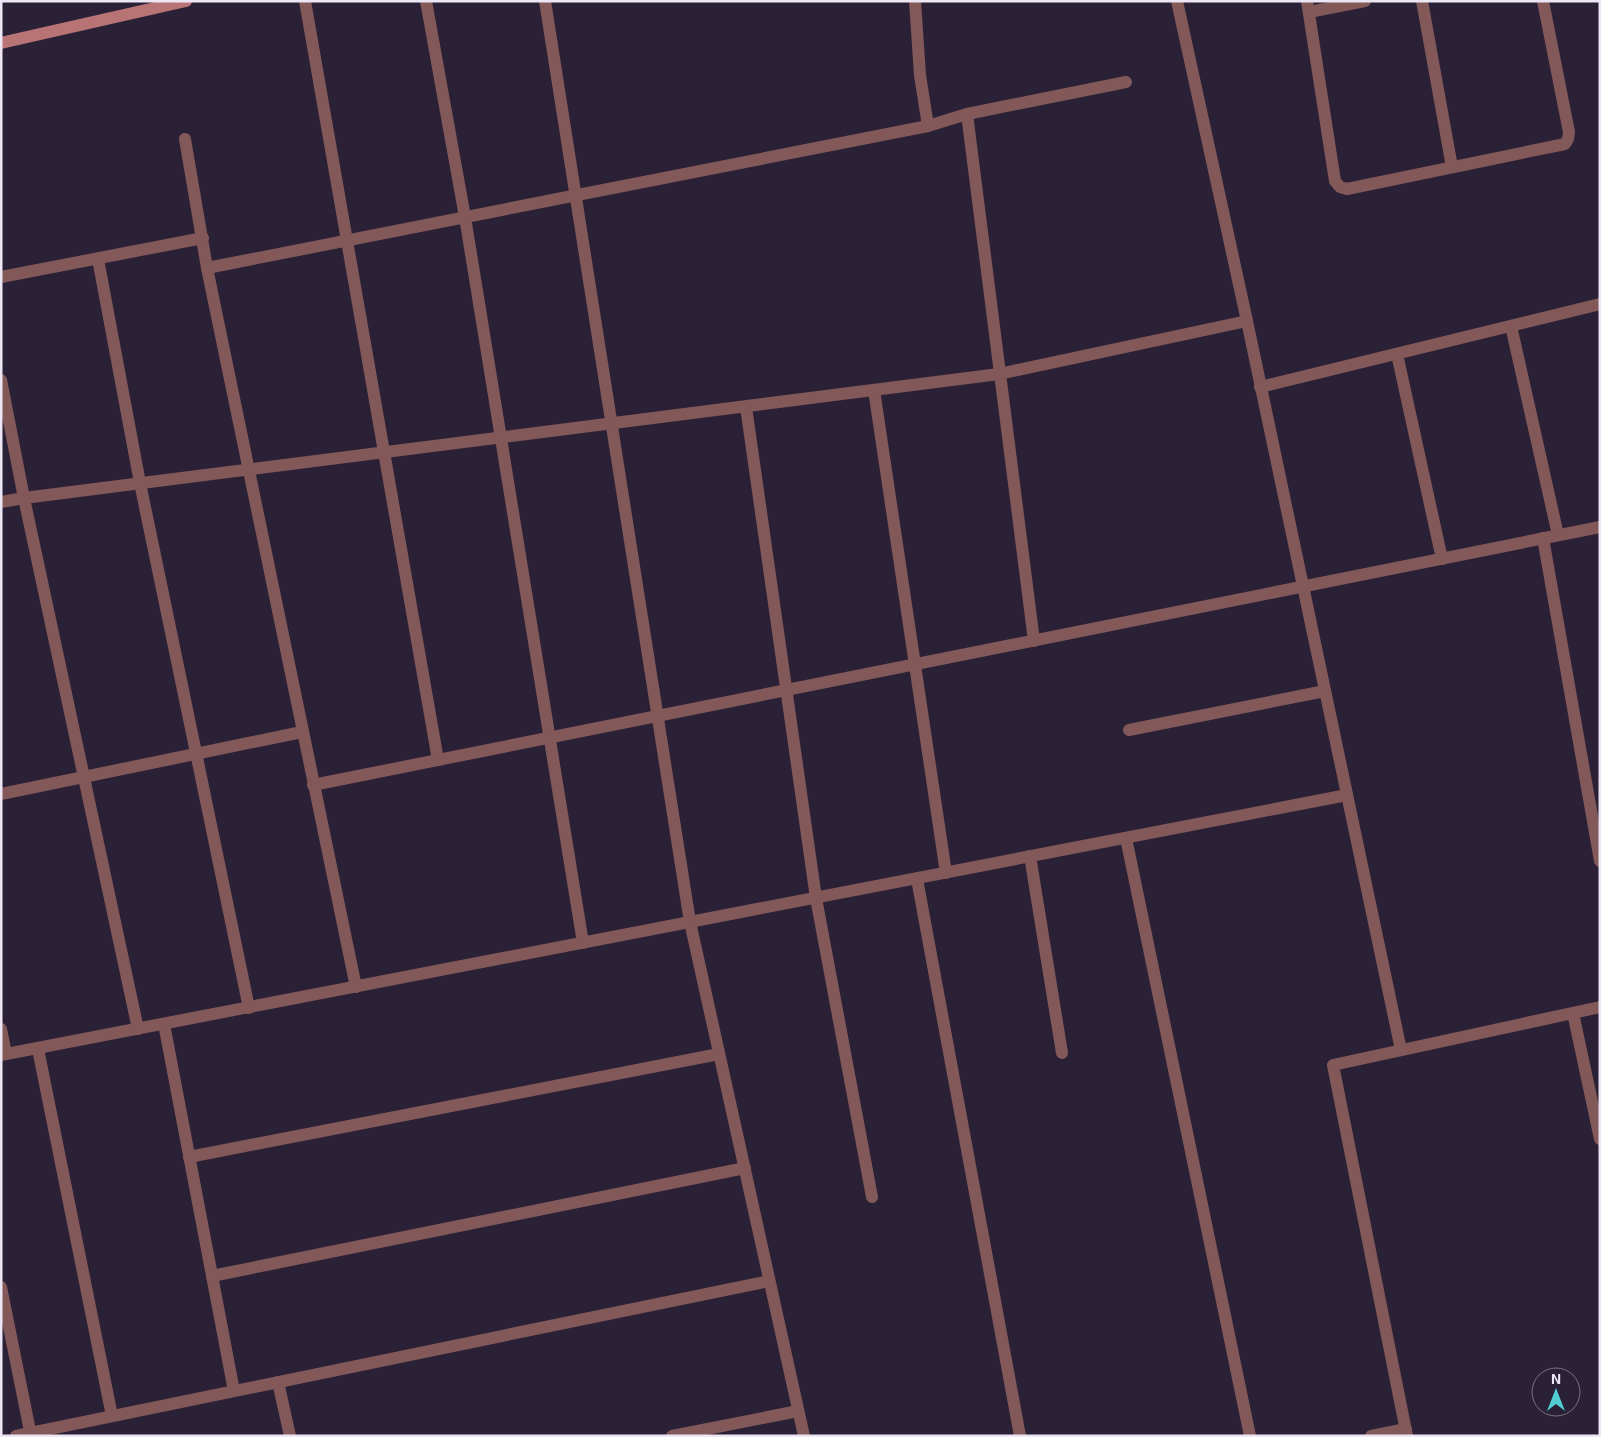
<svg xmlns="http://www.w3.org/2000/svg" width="1601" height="1437" font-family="'Exo 2',sans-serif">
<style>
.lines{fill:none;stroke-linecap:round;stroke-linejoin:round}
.service{stroke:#835859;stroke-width:12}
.minor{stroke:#835859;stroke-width:12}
.secondary{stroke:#b87375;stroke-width:12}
</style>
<rect width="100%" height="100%" fill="#2b2137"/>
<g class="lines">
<g class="service">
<path d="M1129,730L1325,691"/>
<path d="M1030,856L1062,1053"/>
<path d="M672,1436L798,1411"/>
</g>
<g class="minor">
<path d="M305,1L438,760"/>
<path d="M426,1L465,217L583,943"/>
<path d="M545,1L690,922L804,1436"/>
<path d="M915,1L920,75L928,126"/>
<path d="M1177,1L1247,321L1401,1050"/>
<path d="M1307,1L1335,181L1340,187L1347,189L1565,144L1568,139L1569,132L1543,1"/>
<path d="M1422,1L1452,167"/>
<path d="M1309,12L1365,1"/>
<path d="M967,114L1034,641"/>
<path d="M185,139L207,268L356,987"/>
<path d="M98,259L140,483L249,1008"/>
<path d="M207,268L928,126L967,114L1126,82"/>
<path d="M1,277L203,238"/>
<path d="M1511,326L1558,535"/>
<path d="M1397,354L1442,559"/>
<path d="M1,380L24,498L138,1029"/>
<path d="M1260,387L1600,304"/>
<path d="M874,390L946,873"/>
<path d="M746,407L816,898L872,1197"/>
<path d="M1,502L24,498L999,374L1247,321"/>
<path d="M1543,538L1600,861"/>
<path d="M313,785L1600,527"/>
<path d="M1,794L302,732"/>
<path d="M1126,838L1250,1436"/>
<path d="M917,879L1020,1436"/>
<path d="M1573,1013L1600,1139"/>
<path d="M164,1024L234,1391"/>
<path d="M1,1029L6,1054"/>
<path d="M38,1049L112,1416"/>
<path d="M1,1055L1347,795"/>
<path d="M189,1157L719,1054"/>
<path d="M212,1276L745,1168"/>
<path d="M1,1287L31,1436"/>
<path d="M278,1382L290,1436"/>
<path d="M16,1436L769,1281"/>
<path d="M1371,1436L1406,1429"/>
<path d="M1407,1436L1333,1065L1600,1007"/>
</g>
<path class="secondary" d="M1,43L186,1"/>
</g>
<rect width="1601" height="1437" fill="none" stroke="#ede7f5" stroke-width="5"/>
<g transform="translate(1556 1392)"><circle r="24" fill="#2b2137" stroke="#797083"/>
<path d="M0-4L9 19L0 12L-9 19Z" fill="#51ccd1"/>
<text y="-8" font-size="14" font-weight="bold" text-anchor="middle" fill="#ede7f5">N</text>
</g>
</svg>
